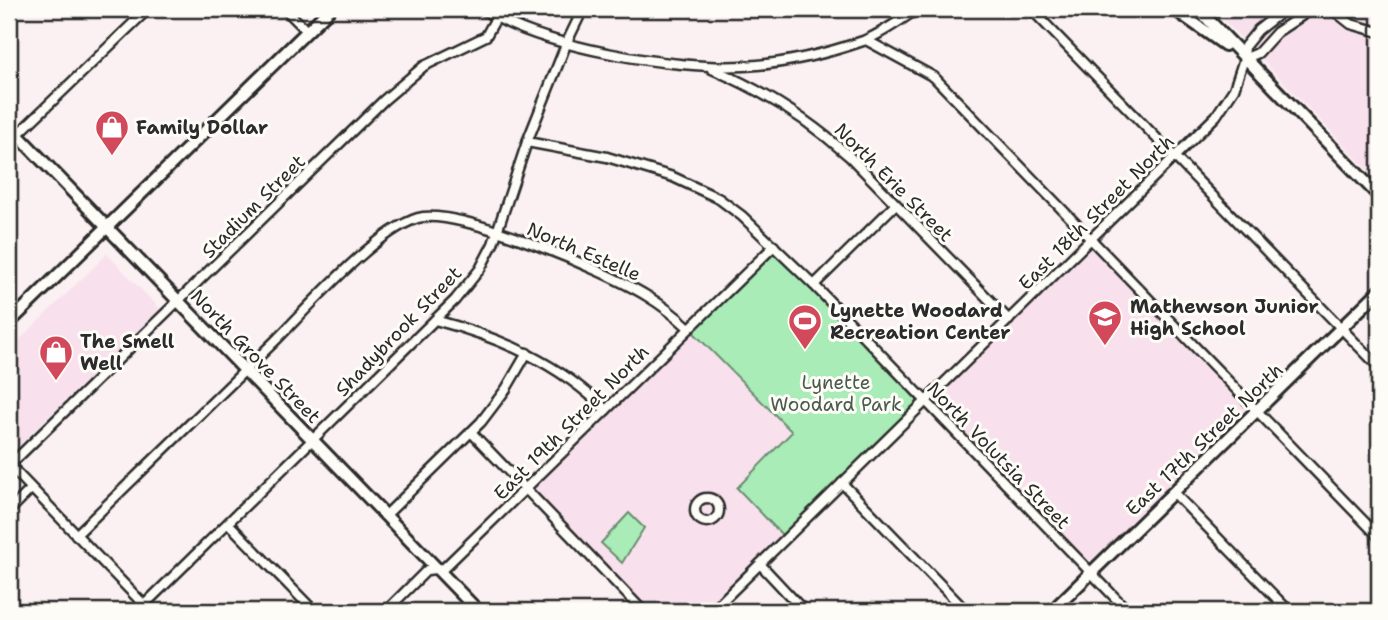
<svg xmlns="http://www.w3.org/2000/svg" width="1388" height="620" font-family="'Shantell Sans',sans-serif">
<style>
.built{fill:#f8e1ec}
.green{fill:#a9ecb7;stroke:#6a8c71;stroke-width:2}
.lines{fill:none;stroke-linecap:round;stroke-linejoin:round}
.street-casing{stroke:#2b2b2b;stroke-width:13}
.secondary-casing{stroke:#2b2b2b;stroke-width:16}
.street{stroke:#fdfcf7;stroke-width:8}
.secondary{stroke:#fdfcf7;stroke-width:10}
.labels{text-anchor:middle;stroke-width:6;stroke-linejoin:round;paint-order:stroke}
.poi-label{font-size:19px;font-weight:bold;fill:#2b2b2b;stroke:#fdfcf7;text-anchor:start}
.street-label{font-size:19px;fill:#2b2b2b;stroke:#fdfcf7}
.park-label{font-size:19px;fill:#4a5b4e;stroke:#fdfcf7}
</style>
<rect width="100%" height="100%" fill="#fbf0f2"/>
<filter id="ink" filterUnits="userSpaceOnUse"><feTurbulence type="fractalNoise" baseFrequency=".0143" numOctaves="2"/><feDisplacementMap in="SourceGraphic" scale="14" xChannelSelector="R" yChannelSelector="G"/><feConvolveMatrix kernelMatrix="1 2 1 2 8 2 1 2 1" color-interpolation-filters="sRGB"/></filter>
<g filter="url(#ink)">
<g class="built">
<path d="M1213,9H1379V182L1316,116Z"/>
<path d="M1088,248L1095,250L1244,408L1242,416L1092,561L1083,559L934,403L937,396Z"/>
<path d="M107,254L160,309L10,454L9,350Z"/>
<path d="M689,328L793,432L786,539L712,611H643L526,489Z"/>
</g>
<g class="green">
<path d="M774,246L926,401L786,539L737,488L792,432L689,328Z"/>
<path d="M629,513L644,528L622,563L601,543Z"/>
</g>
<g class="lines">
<g class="street-casing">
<g id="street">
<path d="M285,9L307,31"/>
<path d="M482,9C541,47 673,70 744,66C784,64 825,54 863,41C882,34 901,19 918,9"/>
<path d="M1031,9L1379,367"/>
<path d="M1332,9L1351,24L1379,32"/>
<path d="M9,15L15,9"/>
<path d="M866,40L934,77L1379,537"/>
<path d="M1244,59L1258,53L1277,32L1312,9"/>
<path d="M712,69C764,91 808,119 850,157L1009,320"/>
<path d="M17,135L148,9"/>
<path d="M527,142L607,157L673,177L718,198L742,216L814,285L1128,611"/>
<path d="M814,285L895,205"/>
<path d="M435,320C499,337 559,363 606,410"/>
<path d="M471,432L643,611"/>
<path d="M842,483L966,611"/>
<path d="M1174,493L1289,611"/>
<circle cx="707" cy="510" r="12"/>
<path d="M9,511L31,489"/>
<path d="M385,516L481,422L506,389L527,353"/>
<path d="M229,524L314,611"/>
<path d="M76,535C142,471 208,406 274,342C308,308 375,231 418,218C459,207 608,272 647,296C662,305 676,316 689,328"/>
<path d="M760,564L804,611"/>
<path d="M138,611L455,300L480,269L493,244L527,142L567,42L583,9"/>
<path d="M150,611L15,471L13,464L14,461L384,100L424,66L486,36L496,18"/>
<path d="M386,611L427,570L444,568L774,246"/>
<path d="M712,611L1216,116L1234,89L1244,59L1245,46L1258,30L1285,9"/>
</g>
</g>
<g class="secondary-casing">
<g id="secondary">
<path d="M1174,9L1225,45"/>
<path d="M1198,9L1379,196"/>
<path d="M9,126L478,611"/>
<path d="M9,323L330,9"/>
<path d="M1052,611L1379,291"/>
</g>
</g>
<use href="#street" class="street"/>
<use href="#secondary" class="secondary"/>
</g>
</g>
<defs>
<g id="shop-pin" transform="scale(1.75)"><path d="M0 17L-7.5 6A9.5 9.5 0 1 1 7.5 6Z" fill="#d1495b" stroke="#fdfcf7"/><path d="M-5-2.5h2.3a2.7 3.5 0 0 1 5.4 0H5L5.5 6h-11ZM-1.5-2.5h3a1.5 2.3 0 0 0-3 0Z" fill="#fff"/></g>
<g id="school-pin" transform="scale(1.75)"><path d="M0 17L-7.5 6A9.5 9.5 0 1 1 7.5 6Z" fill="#d1495b" stroke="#fdfcf7"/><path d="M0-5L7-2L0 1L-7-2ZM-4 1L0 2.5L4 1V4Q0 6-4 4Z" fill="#fff"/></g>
<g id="stadium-pin" transform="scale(1.75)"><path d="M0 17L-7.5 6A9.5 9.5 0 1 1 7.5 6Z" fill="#d1495b" stroke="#fdfcf7"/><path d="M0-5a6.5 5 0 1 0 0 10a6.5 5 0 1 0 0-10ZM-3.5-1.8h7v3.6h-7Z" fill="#fff"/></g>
</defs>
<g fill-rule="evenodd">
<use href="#shop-pin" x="112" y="127"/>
<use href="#school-pin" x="1105" y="317"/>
<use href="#stadium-pin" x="805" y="321"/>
<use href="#shop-pin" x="56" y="352"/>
</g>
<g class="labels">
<g class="poi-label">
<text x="136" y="134">Family Dollar</text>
<text x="1130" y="313">Mathewson Junior<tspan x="1130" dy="22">High School</tspan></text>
<text x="830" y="317">Lynette Woodard<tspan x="830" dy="22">Recreation Center</tspan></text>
<text x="80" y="348">The Smell<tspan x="80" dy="22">Well</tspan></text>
</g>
<g class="street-label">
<text transform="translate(894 182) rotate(45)" y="7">North Erie Street</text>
<text transform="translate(253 206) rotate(-45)" y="7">Stadium Street</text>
<text transform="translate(1096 212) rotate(-45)" y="7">East 18th Street North</text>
<text transform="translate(584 251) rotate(23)" y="7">North Estelle</text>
<text transform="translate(398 331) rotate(-46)" y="7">Shadybrook Street</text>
<text transform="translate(256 356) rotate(46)" y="7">North Grove Street</text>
<text transform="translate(571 422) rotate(-45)" y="7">East 19th Street North</text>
<text transform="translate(1204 439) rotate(-44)" y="7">East 17th Street North</text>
<text transform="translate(999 455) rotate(46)" y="7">North Volutsia Street</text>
</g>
<g class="park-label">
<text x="836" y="389">Lynette<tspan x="836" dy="22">Woodard Park</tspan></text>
</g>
</g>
<rect width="1388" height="620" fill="none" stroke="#fdfcf7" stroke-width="35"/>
<rect x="18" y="18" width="1353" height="585" fill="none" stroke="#2b2b2b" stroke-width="2.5" filter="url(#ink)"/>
</svg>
